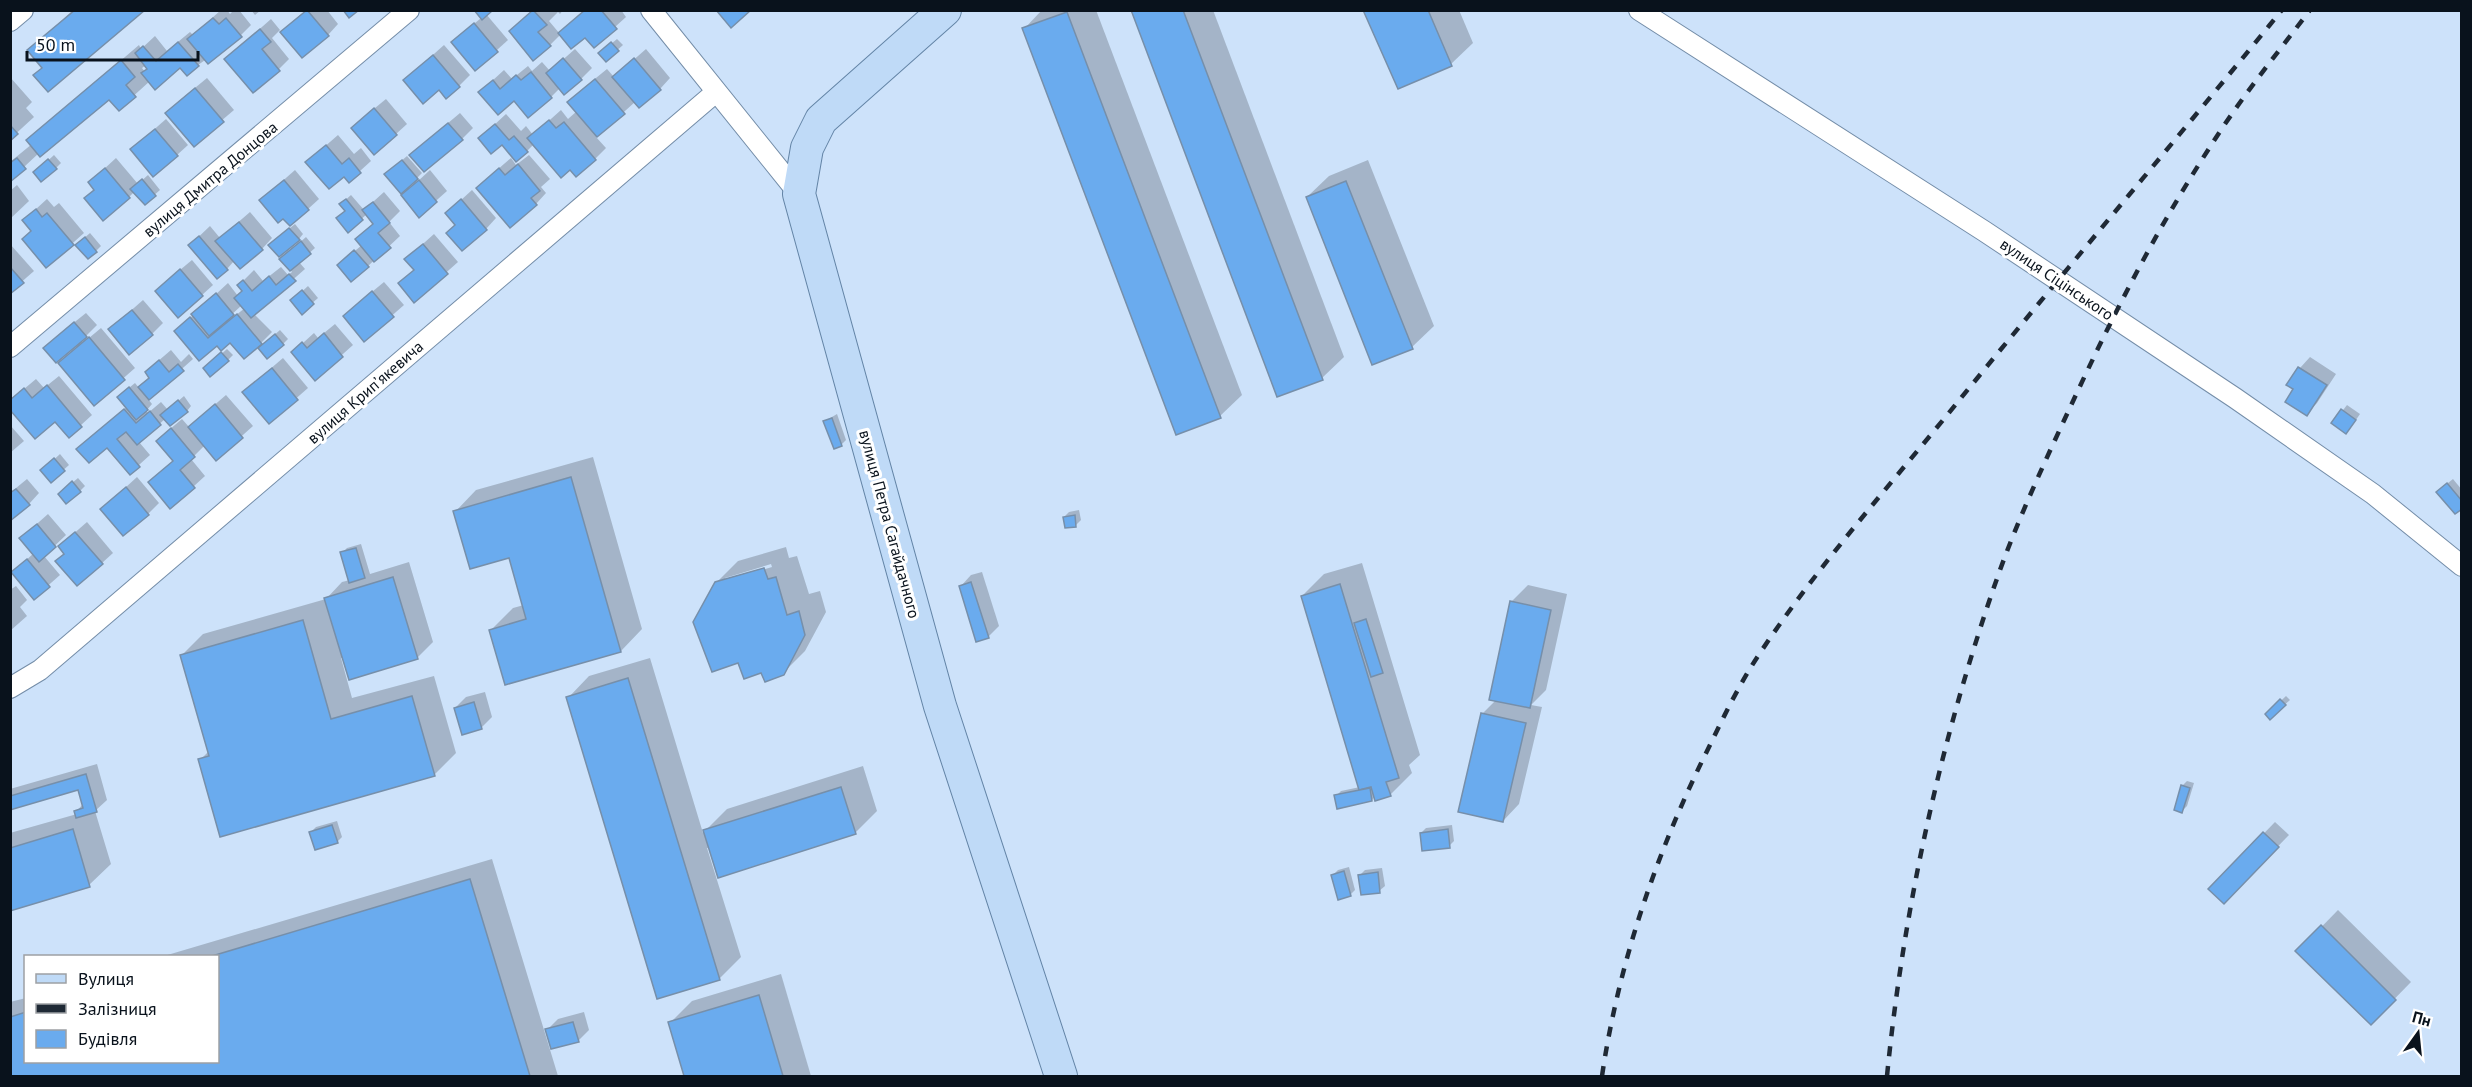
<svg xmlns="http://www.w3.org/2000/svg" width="2472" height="1087" font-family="'PT Sans',sans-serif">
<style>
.shadow{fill:#0003;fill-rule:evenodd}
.building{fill:#6aabee;stroke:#768faa;stroke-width:1.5}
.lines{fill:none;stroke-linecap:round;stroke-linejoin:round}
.minor-casing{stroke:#748da8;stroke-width:22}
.primary-casing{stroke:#6384a6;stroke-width:34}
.minor{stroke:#fff;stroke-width:20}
.primary{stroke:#bfdaf7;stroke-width:32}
.rail{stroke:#1f2935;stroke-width:4.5;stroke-dasharray:10 10;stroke-linecap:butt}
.labels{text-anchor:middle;stroke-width:6;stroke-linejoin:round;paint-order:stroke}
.street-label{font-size:16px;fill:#09121c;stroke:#fff}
</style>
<rect width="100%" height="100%" fill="#cde2fa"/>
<g class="shadow">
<path d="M73,10H143L43,67L29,51Z"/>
<path d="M221,10H227L230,14L234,10H239L251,25L241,35L198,65L181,66L150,81L119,109L109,98L39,153L10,180V162L32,144L28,140L139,45L141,49L155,36L167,51L190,32L193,35ZM146,65L149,68L145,72L142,68Z"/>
<path d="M251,10H261L255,15Z"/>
<path d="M306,10H327L338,24L328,35L293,21Z"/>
<path d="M534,10H563L560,14L558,12L549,21L560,34L585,10H621L626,17L594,46L585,35L561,34L550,45L521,21Z"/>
<path d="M1042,10H1096L1242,395L1220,416L1024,29Z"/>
<path d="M1132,10H1213L1344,357L1322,378L1278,395Z"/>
<path d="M1365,10H1459L1473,43L1451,64Z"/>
<path d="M486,14L508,40L476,69L464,32Z"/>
<path d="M271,19L280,30L272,38L289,59L278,70L226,59Z"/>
<path d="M617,39L623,45L606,60L605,49Z"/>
<path d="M444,45L470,75L459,86L440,88L416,70Z"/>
<path d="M575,49L592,68L581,79L560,88L551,97L514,99L480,92L504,70L512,79L528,66L532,71L542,62L550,71Z"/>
<path d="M646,49L670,78L660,89L635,102L596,137L606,148L595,159L570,168L534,144L527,151L480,138L506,114L521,131L526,126L533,135L561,110L568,119L577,111L580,91L607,69L614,77Z"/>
<path d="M10,77L32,102L26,108L34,117L10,139Z"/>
<path d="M207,78L234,110L194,144L178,102Z"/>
<path d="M386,99L407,124L396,134L364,117Z"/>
<path d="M460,113L473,128L462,139L422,145Z"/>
<path d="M166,119L188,145L177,155L132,149Z"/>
<path d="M338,135L354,154L361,148L371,161L349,181L344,175L307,162Z"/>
<path d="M54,155L61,163L56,168H40Z"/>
<path d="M529,155L550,179L541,187L546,193L536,204L489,177L511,158L516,165Z"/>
<path d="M407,156L422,173L416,179L391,170Z"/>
<path d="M116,158L138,184L148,175L160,190L145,203L135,191L129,197L86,198L95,189L90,182Z"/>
<path d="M1368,160L1434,326L1412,347L1307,197L1329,176Z"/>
<path d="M295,170L319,199L308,209L261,200Z"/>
<path d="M430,170L447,191L420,215L403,195Z"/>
<path d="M17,185L29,201L10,219V191Z"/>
<path d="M472,190L496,218L486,229L457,225L447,213Z"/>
<path d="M384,192L400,211L389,222L400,236L368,266L344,260L362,245L357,239L375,223L367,214L348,231L347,211L341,204L351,195L364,210Z"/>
<path d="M47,199L54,207L59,203L84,233L47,266L33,230L24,220Z"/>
<path d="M250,212L272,238L262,249L234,261L227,269L190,245L210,226L220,238Z"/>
<path d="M295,224L303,234L299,239L275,240Z"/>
<path d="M90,233L101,246L96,251L82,240Z"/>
<path d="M434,234L458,262L414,301L400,284L415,269L406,259Z"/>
<path d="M306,237L315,248L299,262L305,269L254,314L272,332L261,343L230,341L217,344L176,331L228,283L238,296L244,291L239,285L254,270L263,281L281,267L288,275L292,272L281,259ZM242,305L245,308L231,319L229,317Z"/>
<path d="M10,244L34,271L10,292Z"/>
<path d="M192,260L213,285L202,295L168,280Z"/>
<path d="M384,282L404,305L364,340L355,306Z"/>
<path d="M308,286L318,298L302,312L297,296Z"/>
<path d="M143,300L163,323L152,334L110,329Z"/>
<path d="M86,313L97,325L81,341L83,343L101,328L135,368L94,404L60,363L76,347L56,337Z"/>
<path d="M335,324L353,345L315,379L293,352L314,333L318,338Z"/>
<path d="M280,330L288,339L283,344L265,343Z"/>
<path d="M227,349L233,355L228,360L210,364Z"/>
<path d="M171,350L181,362L189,354L193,359L148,399L152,404L146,411L148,413L161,402L168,410L184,396L191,406L187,411L165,419L139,442L150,455L130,473L107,446L89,438L127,407L124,392L135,383L139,388L151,377L157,362Z"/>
<path d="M2310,357L2336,374L2317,403L2306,414L2295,389L2288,385L2300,368Z"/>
<path d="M283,358L308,388L269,422L255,382Z"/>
<path d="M59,376L92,415L69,436L55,420L18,394L36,379L44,388Z"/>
<path d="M226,395L253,426L216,459L205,445L191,459L205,476L171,507L150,482L174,460L169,430L182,419L189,427Z"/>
<path d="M2347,405L2360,414L2351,427L2333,423Z"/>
<path d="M837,414L846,440L841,445L825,421Z"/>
<path d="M10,425L24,441L10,453Z"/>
<path d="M60,454L69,465L51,481L47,466Z"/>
<path d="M593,457L642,629L621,651L491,630L513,608L524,605L510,556L455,512L476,490Z"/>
<path d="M137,477L159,503L148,514L102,509Z"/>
<path d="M78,478L85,486L80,491L65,489Z"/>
<path d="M27,479L39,493L29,504L10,493Z"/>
<path d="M2453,479L2462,490V507L2443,487Z"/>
<path d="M1079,510L1081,520L1076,525L1064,517L1069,512Z"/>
<path d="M48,514L66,535L44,556L60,575L34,598L24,562L34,553L21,538Z"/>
<path d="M87,522L113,553L102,563L65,553L71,536Z"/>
<path d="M361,544L370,574L409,562L433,642L417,658H341L352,698L434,676L456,753L434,775L200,760L209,751L182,655L203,634L326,599L342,582L350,580L342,553L347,548Z"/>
<path d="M786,547L789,558L797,556L809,594L820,591L826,612L805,651L783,673L716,583L738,561ZM771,564L772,567L725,581V578Z"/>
<path d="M1362,563L1420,755L1409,765L1412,773L1390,795L1375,796L1372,800L1336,796L1341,791L1360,787L1302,596L1324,574Z"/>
<path d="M982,572L999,626L988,637L961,586L971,575Z"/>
<path d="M1528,585L1567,594L1546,690L1531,705L1542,707L1519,804L1503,821L1482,714L1496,700L1511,602Z"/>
<path d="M16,586L27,600L20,607L27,616L10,631V590Z"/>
<path d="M650,658L703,833L727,809L863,766L877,811L855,833L707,848L741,957L719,979L568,698L589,676Z"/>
<path d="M485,692L492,717L481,728L455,708L466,697Z"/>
<path d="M2286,696L2290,700L2270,718L2267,714Z"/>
<path d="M97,764L107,800L95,811L111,864L89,885L10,909V833L77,814L76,812L83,804L79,788L10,808V789Z"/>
<path d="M2187,781L2194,783L2187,806L2182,811V786Z"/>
<path d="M337,821L342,837L337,842L311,832L316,827Z"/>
<path d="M2275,822L2289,835L2224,902L2210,889Z"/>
<path d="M1452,825L1454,841L1449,846L1421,833L1426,828Z"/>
<path d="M492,859L558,1076H10V1002L26,998V1062H218V956H164Z"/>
<path d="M1349,867L1355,890L1350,895L1333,875L1338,870Z"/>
<path d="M1382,868L1385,886L1379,891L1360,875L1365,870Z"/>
<path d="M2338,910L2411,982L2371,1023L2298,951Z"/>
<path d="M781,974L811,1076H686L670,1023L692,1001Z"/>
<path d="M584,1012L589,1030L578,1041L547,1030L558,1019Z"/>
</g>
<g class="building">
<path d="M75,10H145L48,92L33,75L42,68L27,50Z"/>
<path d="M307,10L329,36L302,58L280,32Z"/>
<path d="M343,10H359L349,18Z"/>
<path d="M474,10H493L482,20Z"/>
<path d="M533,10L547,25L538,32L551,46L533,61L509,31Z"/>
<path d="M585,10H601L617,29L594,48L585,38L571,49L558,33Z"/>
<path d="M716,10H751L731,28Z"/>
<path d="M1131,10H1183L1323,380L1277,397Z"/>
<path d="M1363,10H1428L1452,66L1398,89Z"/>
<path d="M1067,12L1221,418L1176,435L1022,28Z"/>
<path d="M213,18L219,24L226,18L242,37L208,64L187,39Z"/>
<path d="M474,23L498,52L475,71L451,42Z"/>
<path d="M260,29L271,42L262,49L280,71L253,93L224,59Z"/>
<path d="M178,42L199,66L187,76L180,68L155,90L141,73L147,69L135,53L143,46L156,61Z"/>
<path d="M611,42L619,51L606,62L598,53Z"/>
<path d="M433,55L460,87L446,99L439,90L423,104L403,80Z"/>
<path d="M563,58L582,80L564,95L546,73Z"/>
<path d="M634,58L661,90L639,108L612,77Z"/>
<path d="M121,60L135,77L126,85L136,97L119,111L109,100L40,157L26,140Z"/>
<path d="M531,72L552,98L528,118L514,101L498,115L478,92L493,80L500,89L516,75L521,80Z"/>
<path d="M595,79L625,114L597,137L567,102Z"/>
<path d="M195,88L224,122L194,147L165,113Z"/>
<path d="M374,108L397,135L374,155L351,128Z"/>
<path d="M549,120L556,128L564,122L596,160L576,177L570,170L561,178L527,138Z"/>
<path d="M448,123L463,140L424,172L409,155Z"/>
<path d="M495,124L509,140L514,136L528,152L516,162L502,145L491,154L478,138Z"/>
<path d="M10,125L18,134L10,141Z"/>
<path d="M155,129L178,156L153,177L130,149Z"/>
<path d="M326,145L342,164L349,158L361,173L349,183L344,177L329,189L305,162Z"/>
<path d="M17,158L26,169L10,182V163Z"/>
<path d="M48,159L57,169L41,182L33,172Z"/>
<path d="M402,160L418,179L401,194L384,174Z"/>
<path d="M518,164L540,191L531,198L537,205L510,228L476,188L499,168L505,175Z"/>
<path d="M105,168L130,198L103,221L84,198L94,190L88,182Z"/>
<path d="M142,179L156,196L145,205L130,189Z"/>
<path d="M284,180L309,210L290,226L283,219L278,223L259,200Z"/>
<path d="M419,180L437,202L419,218L401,195Z"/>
<path d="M1346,181L1413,349L1372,365L1306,197Z"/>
<path d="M346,199L363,220L348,233L336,218L345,211L339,204Z"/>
<path d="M461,199L487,230L462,251L446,233L455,225L445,213Z"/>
<path d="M373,202L390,223L378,233L391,248L374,262L355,239L373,224L362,210Z"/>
<path d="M36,209L42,217L47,213L74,245L46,268L22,239L31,231L22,220Z"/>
<path d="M239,222L263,250L240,269L215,241Z"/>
<path d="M289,228L300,240L279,257L268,245Z"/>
<path d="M199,236L228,270L217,279L188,245Z"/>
<path d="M85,237L97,252L88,259L75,245Z"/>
<path d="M301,241L311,254L290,271L279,259Z"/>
<path d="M423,244L448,274L414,303L398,283L414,270L404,259Z"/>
<path d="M354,250L369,267L351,282L337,265Z"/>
<path d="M10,267L24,283L10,294Z"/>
<path d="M180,269L203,296L178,318L155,291Z"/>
<path d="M289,274L296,281L251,318L234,298L242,291L237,285L243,280L252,291L269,276L276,285Z"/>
<path d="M302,290L314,304L302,315L290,300Z"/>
<path d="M372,291L394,317L364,342L343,316Z"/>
<path d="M216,293L234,315L209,336L191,314Z"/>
<path d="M132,310L153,335L129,355L108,329Z"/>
<path d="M237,314L262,344L244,359L230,343L221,351L217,346L199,361L174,331L190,317L208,338Z"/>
<path d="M74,322L87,337L56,363L43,348Z"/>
<path d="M324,333L343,357L315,381L291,352L302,342L307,348Z"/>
<path d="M275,334L284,345L267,359L258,348Z"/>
<path d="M89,337L125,380L94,406L58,363Z"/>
<path d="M221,352L229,361L210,377L203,368Z"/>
<path d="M159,360L169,372L178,364L184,371L149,400L138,387L149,378L145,372Z"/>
<path d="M2298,367L2327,385L2307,416L2285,402L2293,389L2286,385Z"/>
<path d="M272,368L298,400L269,424L242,392Z"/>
<path d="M47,385L82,427L69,438L55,422L35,439L10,410V400L24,388L32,398Z"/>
<path d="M129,387L148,410L136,420L117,397Z"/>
<path d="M178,400L188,412L170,426L160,415Z"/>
<path d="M215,404L243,438L216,461L188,427Z"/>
<path d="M124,409L136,423L150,411L161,425L137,445L126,432L117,439L140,467L130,475L107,448L89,463L76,449Z"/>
<path d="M2341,409L2356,420L2346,434L2331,423Z"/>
<path d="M832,418L842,446L834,449L823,421Z"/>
<path d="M171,428L195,457L180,470L195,488L170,509L148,482L173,461L156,441Z"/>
<path d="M54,458L65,471L51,483L40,470Z"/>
<path d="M571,477L621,652L505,685L489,630L526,619L509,558L470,569L453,511Z"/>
<path d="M72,481L81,492L66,504L58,494Z"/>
<path d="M2447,483L2462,501V509L2455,514L2436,492Z"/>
<path d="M126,487L149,515L123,536L100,509Z"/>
<path d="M16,489L30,505L10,521V493Z"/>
<path d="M1075,515L1076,527L1065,528L1063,517Z"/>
<path d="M37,524L56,547L39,562L19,538Z"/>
<path d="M75,532L103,564L77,586L55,561L64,554L58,546Z"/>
<path d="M356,548L365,578L349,583L340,552Z"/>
<path d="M27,559L50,587L34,600L11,572Z"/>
<path d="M764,568L768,579L776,577L787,615L799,611L805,635L784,675L765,682L761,673L744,679L738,663L712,672L693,622L715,582Z"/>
<path d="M393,577L418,659L349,680L324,598Z"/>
<path d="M971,582L989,638L976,642L959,586Z"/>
<path d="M1340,584L1399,778L1386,782L1391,796L1375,801L1371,787L1359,790L1301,596Z"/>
<path d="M1510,601L1551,610L1530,708L1489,700Z"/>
<path d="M1366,619L1383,673L1371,677L1354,623Z"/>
<path d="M303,620L331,719L412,696L435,776L220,837L198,759L209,756L180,655Z"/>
<path d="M628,678L720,980L657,999L566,697Z"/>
<path d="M2280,699L2286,705L2270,720L2265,714Z"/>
<path d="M474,702L482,729L462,735L454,708Z"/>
<path d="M1481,713L1526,723L1503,822L1458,812Z"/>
<path d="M86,774L97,812L76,818L74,811L83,808L78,790L10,810V796Z"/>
<path d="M2181,785L2190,788L2182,813L2174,810Z"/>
<path d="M841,787L856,834L718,878L703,830Z"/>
<path d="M1370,788L1372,801L1337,809L1334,795Z"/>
<path d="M332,825L338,843L315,850L309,832Z"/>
<path d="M73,829L90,887L10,911V848Z"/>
<path d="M1448,829L1450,848L1422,851L1420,833Z"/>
<path d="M2263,832L2279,847L2224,904L2208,889Z"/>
<path d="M1344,871L1351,896L1338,900L1331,875Z"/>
<path d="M1378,872L1380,893L1361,895L1358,875Z"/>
<path d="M470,879L530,1076H10V1017L26,1012V1062H218V956H212Z"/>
<path d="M2321,925L2396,1000L2371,1025L2295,951Z"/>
<path d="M759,995L783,1076H684L668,1022Z"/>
<path d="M573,1022L579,1042L551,1049L545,1029Z"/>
</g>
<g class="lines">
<g class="minor-casing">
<g id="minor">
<path d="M651,10L799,194"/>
<path d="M1639,10L1984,231L2235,398L2373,494L2462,566"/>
<path d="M10,21L23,10"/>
<path d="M10,347L409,10"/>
<path d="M10,688L40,670L716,92"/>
</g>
</g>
<g class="primary-casing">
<path id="primary" d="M945,10L821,120L807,148L799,194L940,706L1061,1076"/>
</g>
<use href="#minor" class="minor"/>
<use href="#primary" class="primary"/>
<g class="rail">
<path d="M1602,1076C1619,961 1657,851 1709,747C1724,716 1739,685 1758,656C1818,565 1893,482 1961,398C2067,268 2176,140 2282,10"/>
<path d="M1887,1076C1904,905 1942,733 2000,570C2021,512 2048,455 2074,399C2114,313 2158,227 2210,147C2240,99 2276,55 2310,10"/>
</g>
</g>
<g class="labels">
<g class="street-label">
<text transform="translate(210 179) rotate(-40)" y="6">вулиця Дмитра Донцова</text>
<text transform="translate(2057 279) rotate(34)" y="6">вулиця Сіцінського</text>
<text transform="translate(365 392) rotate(-41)" y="6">вулиця Крипʼякевича</text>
<text transform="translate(890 524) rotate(75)" y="6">вулиця Петра Сагайдачного</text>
</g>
</g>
<rect width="2472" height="1087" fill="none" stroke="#09121c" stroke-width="24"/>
<rect x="24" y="955" width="195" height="108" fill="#ffffff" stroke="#9da0a4" stroke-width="1.5"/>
<rect x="36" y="974" width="30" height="9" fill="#bfdaf7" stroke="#9da0a4" stroke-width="1.5"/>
<text x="78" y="985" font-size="18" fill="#09121c">Вулиця</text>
<rect x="36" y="1004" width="30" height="9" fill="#1f2935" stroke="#9da0a4" stroke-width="1.5"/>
<text x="78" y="1015" font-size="18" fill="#09121c">Залізниця</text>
<rect x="36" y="1030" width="30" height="18" fill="#6aabee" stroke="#9da0a4" stroke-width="1.5"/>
<text x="78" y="1045" font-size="18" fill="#09121c">Будівля</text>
<g transform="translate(2418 1033) rotate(15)" stroke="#ffffff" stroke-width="4.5" paint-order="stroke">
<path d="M0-4.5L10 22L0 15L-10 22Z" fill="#09121c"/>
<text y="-9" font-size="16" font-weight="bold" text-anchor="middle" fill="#09121c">Пн</text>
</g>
<path d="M27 51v9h171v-9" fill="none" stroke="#09121c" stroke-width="3"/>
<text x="36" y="51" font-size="18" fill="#09121c" stroke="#ffffff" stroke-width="4.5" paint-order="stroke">50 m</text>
</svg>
